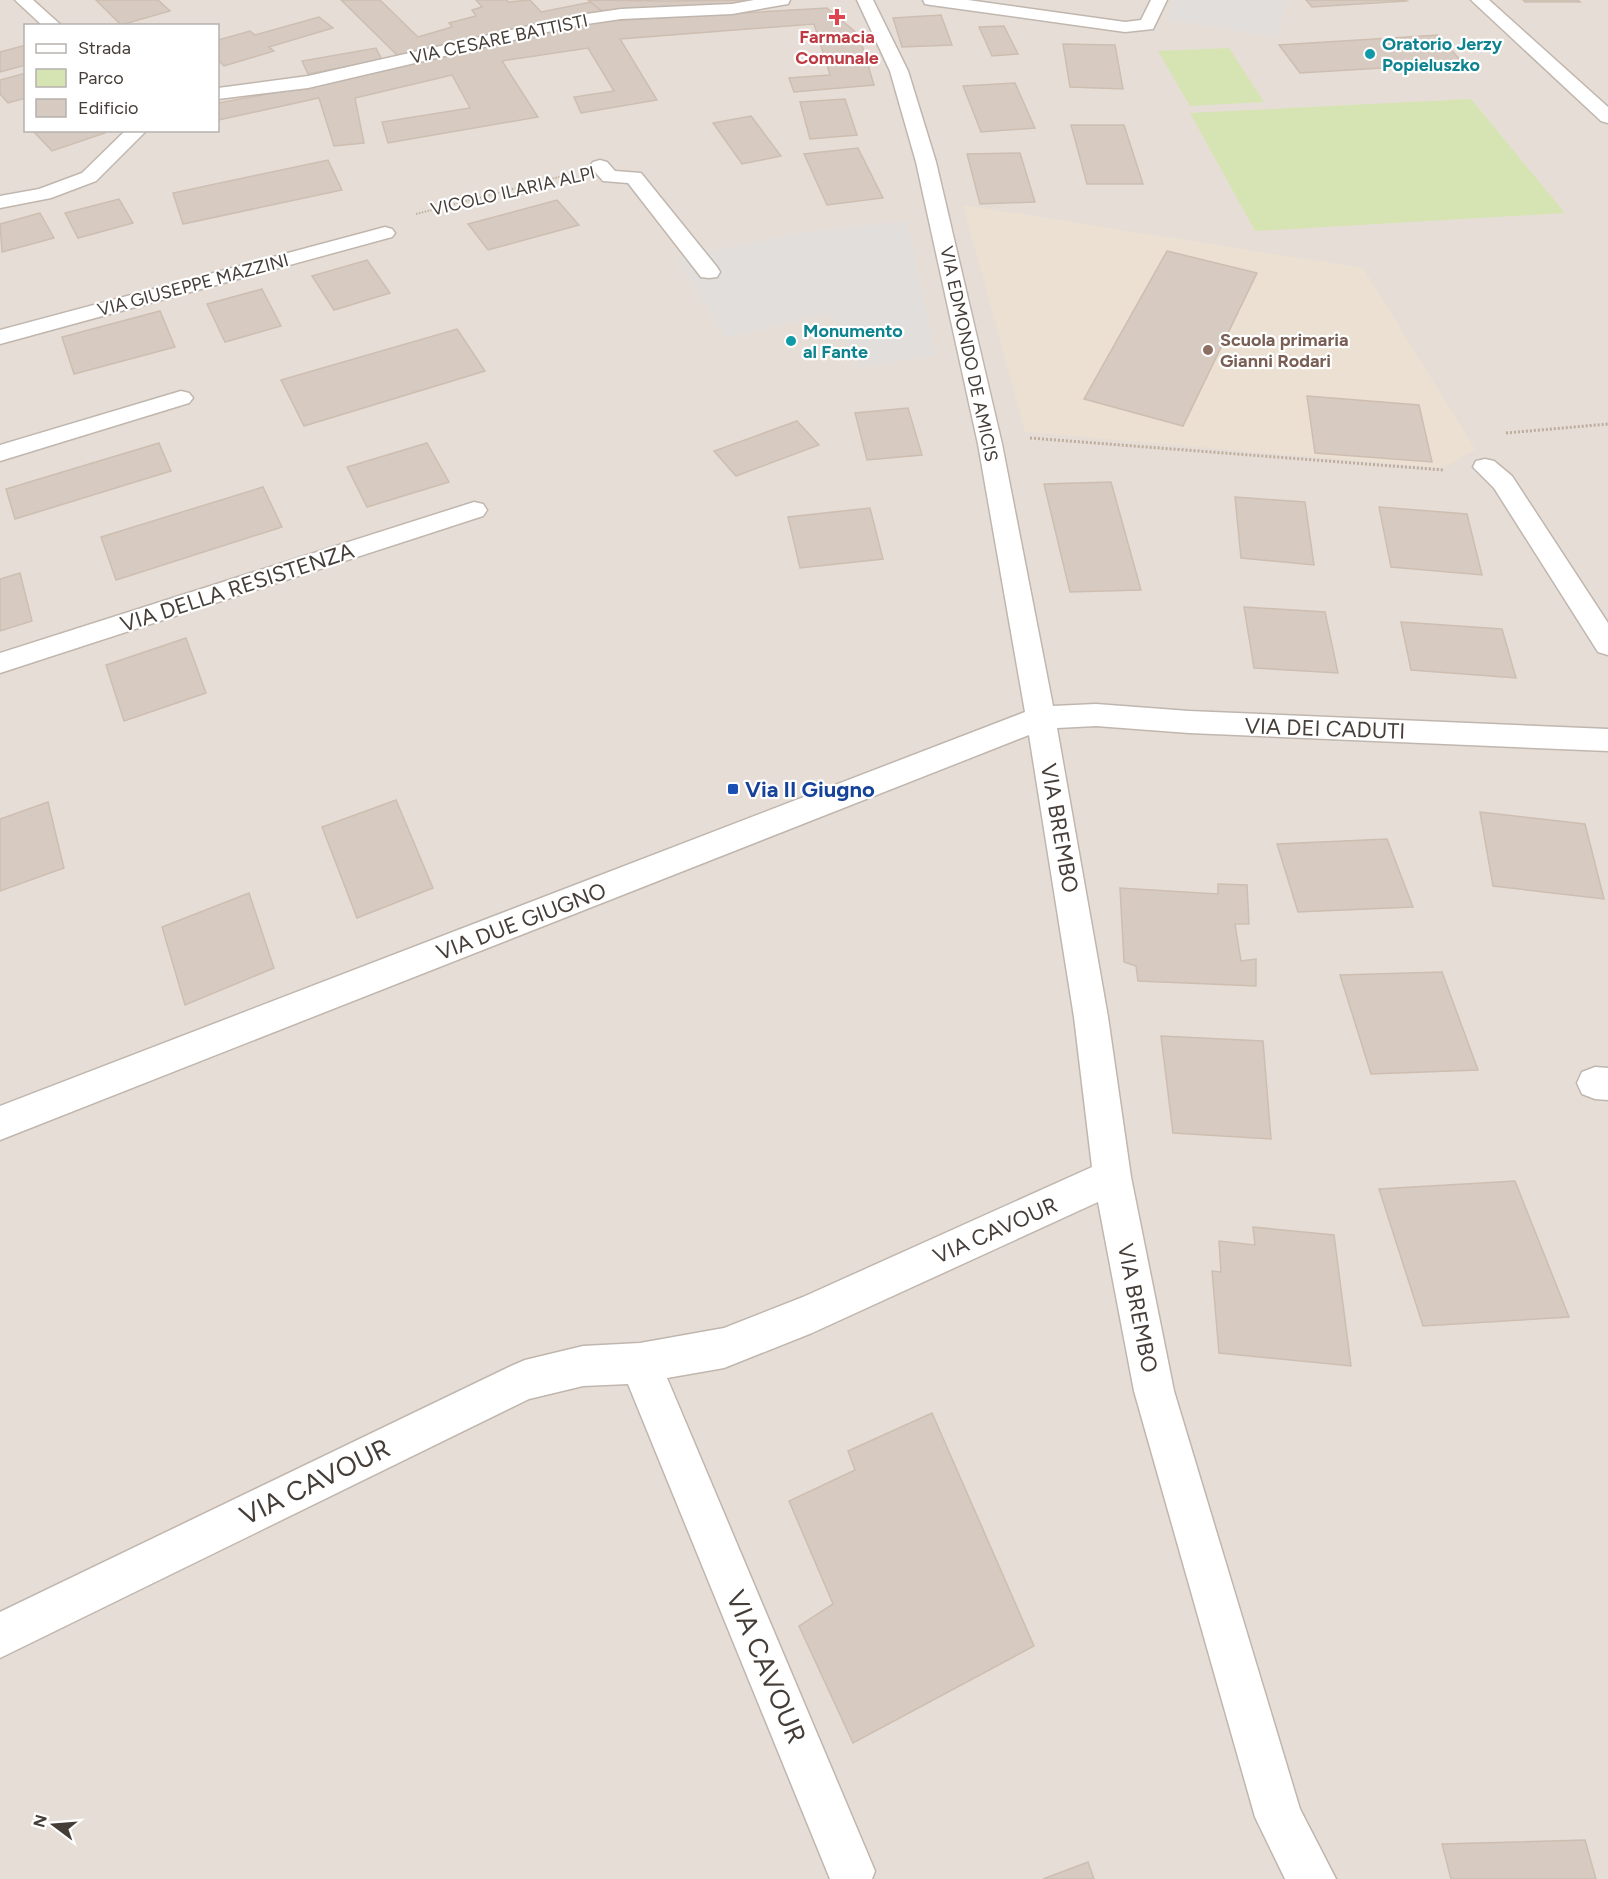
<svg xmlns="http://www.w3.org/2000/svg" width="1608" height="1879" font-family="Figtree,sans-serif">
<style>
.residential{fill:#e6ded6;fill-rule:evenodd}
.education{fill:#ebe0d2}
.green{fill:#d6e4b3}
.parking{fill:#e1dedc}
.building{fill:#d6cac1;stroke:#cebeb1;stroke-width:1.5}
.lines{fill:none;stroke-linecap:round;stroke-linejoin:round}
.street-casing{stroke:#c0b6ae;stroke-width:3}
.path-far1{stroke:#bead9d;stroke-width:2;stroke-dasharray:1.5 1.5;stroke-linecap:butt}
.path{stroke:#bead9d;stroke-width:3;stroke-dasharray:2 2;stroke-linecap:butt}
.street{fill:#fff;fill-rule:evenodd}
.health-dot{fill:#e0444e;stroke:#fff;stroke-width:2}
.culture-dot{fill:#0f9aa8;stroke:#fff;stroke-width:2}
.education-dot{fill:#8d6e63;stroke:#fff;stroke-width:2}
.transit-dot{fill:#1a4fb4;stroke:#fff;stroke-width:2}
.labels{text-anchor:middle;stroke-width:4.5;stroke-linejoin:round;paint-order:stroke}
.far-health-label{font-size:18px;font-weight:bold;fill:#be3a42;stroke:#fff}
.far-street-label{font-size:18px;fill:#453d37;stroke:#fff}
.far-culture-label{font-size:18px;font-weight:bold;fill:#0d838f;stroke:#fff;text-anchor:start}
.far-education-label{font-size:18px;font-weight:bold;fill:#785e54;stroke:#fff;text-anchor:start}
.street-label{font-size:22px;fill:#453d37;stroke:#fff}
.transit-label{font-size:22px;font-weight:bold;fill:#164399;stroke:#fff;text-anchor:start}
.near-street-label{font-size:27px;fill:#453d37;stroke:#fff}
</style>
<rect width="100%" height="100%" fill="#f3ede8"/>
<path class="residential" d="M0,0H1608V1879H0ZM26,26H218V130H26Z"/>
<path class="education" d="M963,205L1363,268L1475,449L1444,468L1025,432Z"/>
<g class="green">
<path d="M1229,48L1264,102L1190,106L1158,51Z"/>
<path d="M1471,99L1565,213L1255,231L1190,113Z"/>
</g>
<g class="parking">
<path d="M1175,0H1288L1276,36L1167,19Z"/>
<path d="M907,221L935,354L859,368L830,313L726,337L676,258L805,233Z"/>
</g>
<g class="building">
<path d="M96,0H158L170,11L121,25Z"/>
<path d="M341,0H380L418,37L452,27L449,23L476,16L472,10L482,7L476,0H507L508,2L530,0L541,12L591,2L603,12L399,57Z"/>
<path d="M588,0L666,1L752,0L715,7L603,12Z"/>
<path d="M1306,0H1405L1407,1L1312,7Z"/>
<path d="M1523,0H1578L1580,2H1525Z"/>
<path d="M827,8L859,35L874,85L794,92L789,78L830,75L814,24L620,39L657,100L581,113L574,97L614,91L588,48L502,61L538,117L388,143L382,122L470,108L452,75L355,98L364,143L334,146L319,98L218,120V103L294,89L573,23Z"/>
<path d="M941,15L952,45L902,47L893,18Z"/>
<path d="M319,17L333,28L269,47L274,51L224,66L218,60V40L250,31L255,35Z"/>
<path d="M1004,26L1018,54L992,56L979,27Z"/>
<path d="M1438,35L1463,63L1300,73L1279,45Z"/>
<path d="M1063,44L1115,45L1123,89L1070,87Z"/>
<path d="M26,45V65L0,72V52Z"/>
<path d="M376,48L382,60L308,74L302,61Z"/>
<path d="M26,73V98L8,103L0,94V80Z"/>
<path d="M1015,83L1035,128L981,132L963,86Z"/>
<path d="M845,99L857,135L810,139L800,102Z"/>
<path d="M751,116L781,156L742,164L713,123Z"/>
<path d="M1071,125H1124L1143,184H1087Z"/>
<path d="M32,130H102L105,133L52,151Z"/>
<path d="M858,148L883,198L827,205L804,154Z"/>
<path d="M1020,153L1035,202L980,204L967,154Z"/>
<path d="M328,160L342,190L183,224L173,193Z"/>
<path d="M119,199L133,223L78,238L65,213Z"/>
<path d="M557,200L579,225L488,250L468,224Z"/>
<path d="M40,213L54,238L2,252L0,224Z"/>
<path d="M1167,251L1257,273L1183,426L1084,399Z"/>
<path d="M367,260L390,293L334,310L312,276Z"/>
<path d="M262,289L281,326L225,342L207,304Z"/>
<path d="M160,311L175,347L74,374L62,337Z"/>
<path d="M457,329L485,371L304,426L281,380Z"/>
<path d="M1307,396L1419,405L1432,462L1315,453Z"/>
<path d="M908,408L922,455L867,460L855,413Z"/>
<path d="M797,421L819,445L736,476L714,451Z"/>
<path d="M159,443L171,471L15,519L6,489Z"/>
<path d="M427,443L449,482L367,507L347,467Z"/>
<path d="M1111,482L1141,590L1070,592L1044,484Z"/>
<path d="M263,487L282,527L116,580L101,537Z"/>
<path d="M1235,497L1305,502L1314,565L1241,558Z"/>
<path d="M1379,507L1467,514L1482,575L1391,567Z"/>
<path d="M870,508L883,559L800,568L788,517Z"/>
<path d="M20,573L32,621L0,631V579Z"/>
<path d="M1244,607L1325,612L1338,673L1254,668Z"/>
<path d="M1401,622L1502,629L1516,678L1411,670Z"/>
<path d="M186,638L206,693L124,721L106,665Z"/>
<path d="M396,800L433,888L357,918L322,827Z"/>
<path d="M48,802L64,868L0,891V819Z"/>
<path d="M1480,812L1585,824L1604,899L1493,886Z"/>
<path d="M1387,839L1413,907L1298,912L1277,844Z"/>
<path d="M1218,884L1247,885L1249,924H1235L1241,961L1256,959V986L1138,981L1136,966L1124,962L1120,888L1218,894Z"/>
<path d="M249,893L274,968L185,1005L162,927Z"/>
<path d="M1442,972L1478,1070L1371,1074L1340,975Z"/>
<path d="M1161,1036L1263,1041L1271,1139L1173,1133Z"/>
<path d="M1515,1181L1569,1317L1423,1326L1379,1189Z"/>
<path d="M1253,1227L1334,1235L1351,1366L1219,1353L1212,1271L1221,1272L1219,1241L1255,1245Z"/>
<path d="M932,1413L1034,1646L853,1743L799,1626L833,1604L789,1501L855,1470L848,1451Z"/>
<path d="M1585,1840L1596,1879H1451L1442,1844Z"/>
<path d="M1088,1862L1094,1879H1043Z"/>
</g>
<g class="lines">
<g class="street-casing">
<g id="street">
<path d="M15,0H33L62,26H43Z"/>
<path d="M754,0H790L788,4L782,5L732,14L621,19L573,26L308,88L218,99V88L308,76L573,16L621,9L732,4Z"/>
<path d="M857,0H873L908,71L936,162L1002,444L1053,706L1096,704L1189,711L1608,729V751L1189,733L1096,726L1057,728L1108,1017L1131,1177L1174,1391L1300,1809L1336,1879H1285L1255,1817L1134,1391L1098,1202L812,1333L724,1368L667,1378L875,1871L872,1879H830L628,1384L583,1386L529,1399L0,1658V1612L511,1366L525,1360L583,1346L640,1343L724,1328L803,1297L1092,1167L1074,1017L1029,735L0,1140V1106L1025,712L978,444L916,162L890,71Z"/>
<path d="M923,0H968L1125,22L1141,20L1151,0H1167L1153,29L1125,32L931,5L925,4Z"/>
<path d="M1471,0H1489L1608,107V123L1601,121Z"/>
<path d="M126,130H147L96,181L51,198L0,208V196L39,189L82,173Z"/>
<path d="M600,160L607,162L615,171L641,173L717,267L720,272L717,277L709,278L701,277L628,183L603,181L590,166L593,162Z"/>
<path d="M385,227L392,229L395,233L392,237L0,344V330Z"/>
<path d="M181,391L189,393L193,398L189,403L0,461V445Z"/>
<path d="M1485,459L1494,461L1512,476L1608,623V655L1598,652L1494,488L1473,467L1476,461Z"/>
<path d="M474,502L483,504L487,510L483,516L0,673V653Z"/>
<path d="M1595,1067L1608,1068V1100L1595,1099L1582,1094L1577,1083L1582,1072Z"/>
</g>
</g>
<path class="path-far1" d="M416,214L563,176"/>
<g class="path">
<path d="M1506,433L1608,424"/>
<path d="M1030,438L1444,470"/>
</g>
<use href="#street" class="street"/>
</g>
<path class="health-dot" d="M834 8h6v6h6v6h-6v6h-6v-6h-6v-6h6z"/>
<g class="culture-dot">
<circle cx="1370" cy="54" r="6"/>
<circle cx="791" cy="341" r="6"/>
</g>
<circle class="education-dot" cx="1208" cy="350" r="6"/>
<rect class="transit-dot" x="727" y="783" width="12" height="12" rx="3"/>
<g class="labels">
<g class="far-health-label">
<text x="837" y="43">Farmacia<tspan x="837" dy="21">Comunale</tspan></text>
</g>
<g class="far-street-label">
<text transform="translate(499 39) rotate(-12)" y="6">VIA CESARE BATTISTI</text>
<text transform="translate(513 191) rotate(-13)" y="6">VICOLO ILARIA ALPI</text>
<text transform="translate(193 285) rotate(-15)" y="6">VIA GIUSEPPE MAZZINI</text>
<text transform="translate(969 354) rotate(78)" y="6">VIA EDMONDO DE AMICIS</text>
</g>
<g class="far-culture-label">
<text x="1382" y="50">Oratorio Jerzy<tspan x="1382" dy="21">Popieluszko</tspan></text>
<text x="803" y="337">Monumento<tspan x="803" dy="21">al Fante</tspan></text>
</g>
<g class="far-education-label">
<text x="1220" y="346">Scuola primaria<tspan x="1220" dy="21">Gianni Rodari</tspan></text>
</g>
<g class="street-label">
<text transform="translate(237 587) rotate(-18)" y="8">VIA DELLA RESISTENZA</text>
<text transform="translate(1325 728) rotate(2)" y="8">VIA DEI CADUTI</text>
<text transform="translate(1060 828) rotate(80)" y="8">VIA BREMBO</text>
<text transform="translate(521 921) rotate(-21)" y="8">VIA DUE GIUGNO</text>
<text transform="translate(995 1230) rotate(-24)" y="8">VIA CAVOUR</text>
<text transform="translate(1138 1308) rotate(79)" y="8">VIA BREMBO</text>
</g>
<g class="transit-label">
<text x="745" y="797">Via II Giugno</text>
</g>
<g class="near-street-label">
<text transform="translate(315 1482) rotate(-26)" y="9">VIA CAVOUR</text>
<text transform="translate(766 1667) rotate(67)" y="9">VIA CAVOUR</text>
</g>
</g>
<rect x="24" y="24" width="195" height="108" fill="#ffffff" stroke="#b5b1af" stroke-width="1.5"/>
<rect x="36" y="44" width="30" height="9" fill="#ffffff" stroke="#b5b1af" stroke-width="1.5"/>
<text x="78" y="54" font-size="18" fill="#453d37">Strada</text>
<rect x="36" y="69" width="30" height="18" fill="#d6e4b3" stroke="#b5b1af" stroke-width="1.5"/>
<text x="78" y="84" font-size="18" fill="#453d37">Parco</text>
<rect x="36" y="99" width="30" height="18" fill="#d6cac1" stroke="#b5b1af" stroke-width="1.5"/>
<text x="78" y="114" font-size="18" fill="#453d37">Edificio</text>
<g transform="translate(54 1825) rotate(286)" stroke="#ffffff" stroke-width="4.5" paint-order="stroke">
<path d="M0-4.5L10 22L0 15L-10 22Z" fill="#453d37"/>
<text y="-9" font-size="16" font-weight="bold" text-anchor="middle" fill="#453d37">N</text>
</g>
</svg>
